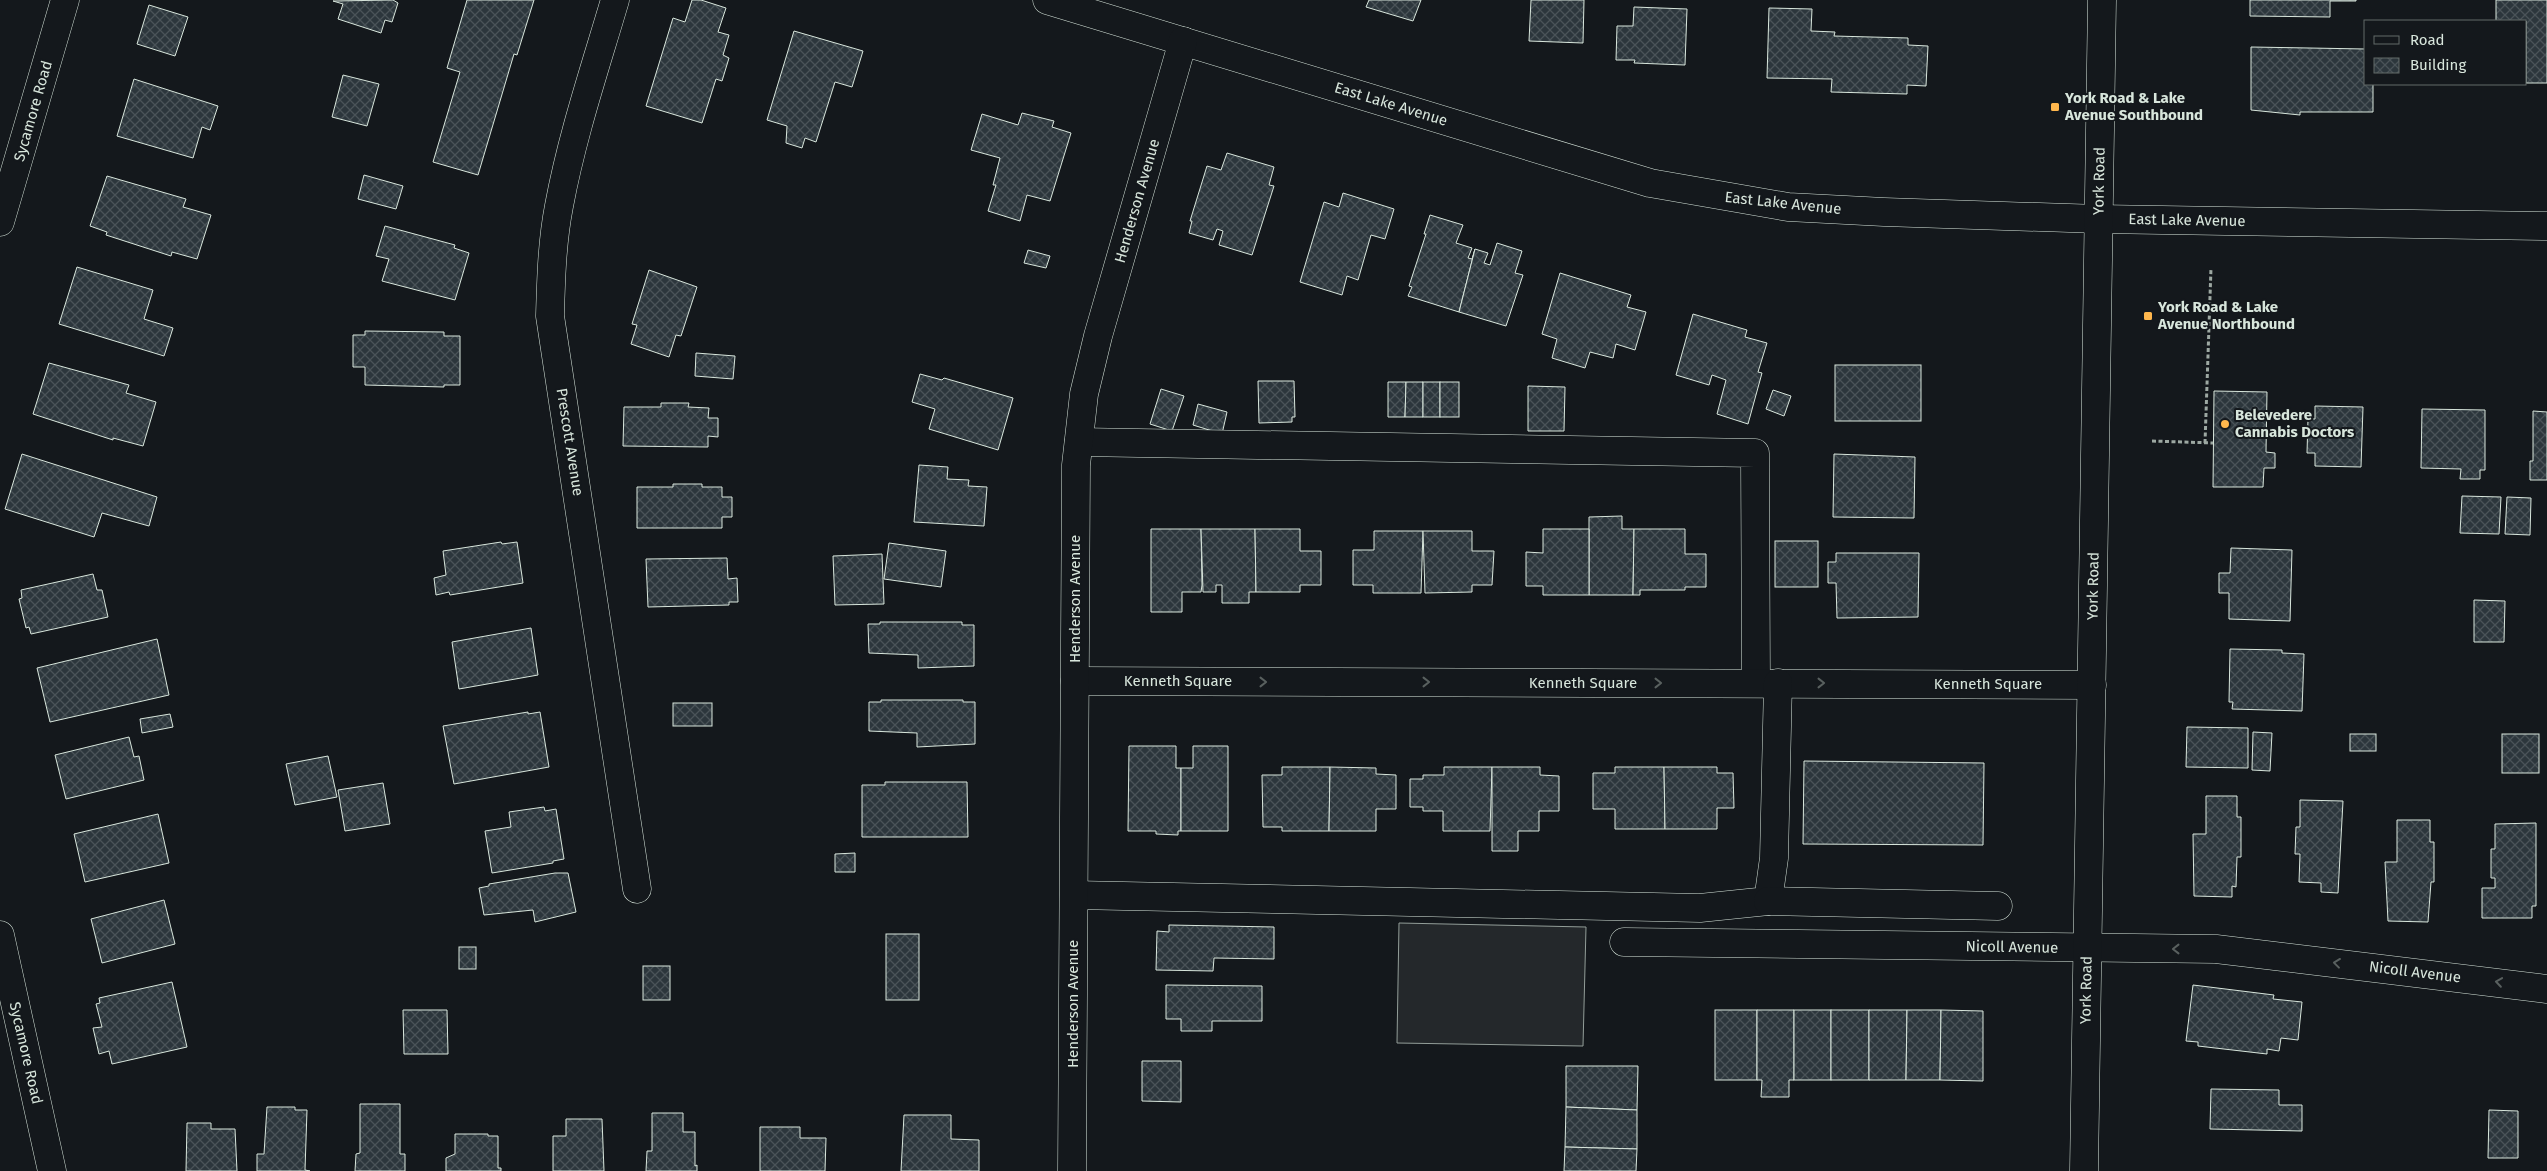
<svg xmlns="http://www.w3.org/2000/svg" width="2547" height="1171" font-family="'Fira Sans',sans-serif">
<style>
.parking{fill:#24282b;stroke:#939e99}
.building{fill:url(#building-cross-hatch);stroke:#d8e6dc}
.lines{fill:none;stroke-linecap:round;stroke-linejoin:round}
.minor-casing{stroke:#d8e6dc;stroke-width:29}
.major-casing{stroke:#d8e6dc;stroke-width:29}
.path{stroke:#9da8a2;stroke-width:3;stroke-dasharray:4 2.5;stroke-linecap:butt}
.minor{stroke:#14181c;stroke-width:28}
.major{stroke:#14181c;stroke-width:28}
.oneway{stroke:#59605f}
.poi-dot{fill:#ffb74d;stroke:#14181c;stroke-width:2}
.labels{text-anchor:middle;stroke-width:4;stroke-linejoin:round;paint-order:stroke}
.poi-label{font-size:15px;font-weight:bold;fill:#d8e6dc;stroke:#14181c;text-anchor:start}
.street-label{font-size:15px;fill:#d8e6dc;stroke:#14181c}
</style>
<defs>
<pattern id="building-cross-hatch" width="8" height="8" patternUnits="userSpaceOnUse" patternTransform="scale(1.25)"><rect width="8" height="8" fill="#2c363c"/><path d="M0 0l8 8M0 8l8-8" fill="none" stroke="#4a5358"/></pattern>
</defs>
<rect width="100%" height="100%" fill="#14181c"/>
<path class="parking" d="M1399,923L1586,927L1583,1046L1397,1043Z"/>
<g class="building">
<path d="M393,0L398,3L392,22L385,20L381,33L338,19L343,4L333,1Z"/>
<path d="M467,0H534L517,55L514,54L478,175L433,162L460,72L447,68Z"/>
<path d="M692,0H701L726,8L718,32L729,35L723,55L729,58L722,81L716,79L702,123L646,106L673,18L685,22Z"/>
<path d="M1369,0H1421L1413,21L1366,7Z"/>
<path d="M1531,0H1584L1583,43L1529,41Z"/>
<path d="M2250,0H2356V1H2330V17L2250,16Z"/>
<path d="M2496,0H2547V83H2526V21H2496Z"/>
<path d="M149,5L188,17L175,56L137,44Z"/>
<path d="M1634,7L1687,9L1685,65L1634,63L1635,60H1616L1617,26H1633Z"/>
<path d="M1769,8L1812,9L1811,31L1835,32L1834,36L1908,38V45L1928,46L1926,86L1907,85V94L1831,92L1832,79L1767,78Z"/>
<path d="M794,31L863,51L852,87L835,82L816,142L805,138L802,148L786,143L787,126L767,120Z"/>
<path d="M2251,47L2366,49V84H2373V112H2300V115L2251,110Z"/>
<path d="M343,75L379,84L367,126L332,117Z"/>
<path d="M134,79L218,106L210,130L202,127L193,158L117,136Z"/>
<path d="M1022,113L1054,121L1052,127L1071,133L1050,201L1027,195L1020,221L988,211L996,185H993L1000,158L971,150L982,114L1018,125Z"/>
<path d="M1227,153L1274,167L1269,185L1274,186L1252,255L1219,245L1223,231L1217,229L1213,240L1189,233L1192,221H1190L1207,166L1221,170Z"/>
<path d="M364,175L403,186L396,209L358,199Z"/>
<path d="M107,176L186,199L183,207L211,215L197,259L172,252L171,256L106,235L107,232L90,226Z"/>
<path d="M1343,193L1394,209L1385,239L1371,235L1358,280L1347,276L1342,295L1300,282L1324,202L1339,207Z"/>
<path d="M1430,215L1463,225L1456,243L1472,248L1468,258L1472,259L1475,249L1459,312L1408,296L1412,287L1409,286L1426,234H1424Z"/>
<path d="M385,226L455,245L454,248L469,253L455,300L382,281L389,259L376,256Z"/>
<path d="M1497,243L1522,251L1515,273L1523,275L1506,326L1459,312L1475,249L1488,253L1484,263L1490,265Z"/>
<path d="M1028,250L1050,256L1046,268L1024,263Z"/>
<path d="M77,267L153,290L144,319L173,328L164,356L59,324Z"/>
<path d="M649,270L697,287L681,336L676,335L669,357L631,344L637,325L632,324Z"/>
<path d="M1560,273L1631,295L1627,307L1646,312L1635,350L1616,344L1613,358L1590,352L1585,368L1552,358L1557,339L1542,334Z"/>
<path d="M1693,314L1747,330L1745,337L1767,343L1758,372L1762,373L1748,424L1717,414L1726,380L1712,375L1709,385L1676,375Z"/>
<path d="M365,331L444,332V336H460V385H444V387L365,385V367H353V335H365Z"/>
<path d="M696,353L735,356L733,379L695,376Z"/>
<path d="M49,363L129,385L126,393L156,402L143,446L113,438V440L33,414Z"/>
<rect x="1835" y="365" width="86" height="56"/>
<path d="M920,374L942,380L944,378L1013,398L998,450L929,429L935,409L912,402Z"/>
<path d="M1258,381H1294L1295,417H1292V422L1259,423Z"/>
<path d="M1388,382H1406L1405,417H1388Z"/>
<path d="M1406,382H1423V417H1405Z"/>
<rect x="1423" y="382" width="17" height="35"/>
<rect x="1440" y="382" width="19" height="35"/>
<path d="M1528,386L1565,387L1564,431H1528Z"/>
<path d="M1161,389L1184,396L1172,431L1150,424Z"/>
<path d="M1773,390L1791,396L1784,416L1766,409Z"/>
<path d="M2214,391L2267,392L2266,452L2275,453V468H2264L2263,487H2213Z"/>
<path d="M661,403H689L688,407L709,408L708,418H718V437L708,436V447L623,446L624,407H661Z"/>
<path d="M1198,404L1227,412L1222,434L1193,425Z"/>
<path d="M2315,406L2363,407L2361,467L2315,466V453H2307L2308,419H2315Z"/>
<path d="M2422,409L2485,410V470H2480V479H2460L2461,469L2421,468Z"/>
<path d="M2533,411L2547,412V480H2530V461H2533Z"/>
<path d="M22,454L157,497L149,526L102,513L94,537L5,509Z"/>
<path d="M1834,454L1915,457L1914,518L1833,517Z"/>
<path d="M919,465L948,467L947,479L969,480L968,486L987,487L984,526L914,522Z"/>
<path d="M673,484H702V487H722V497H732V517H722V528H637V487H673Z"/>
<path d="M2462,496L2501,497L2499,534L2460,533Z"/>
<path d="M2507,497L2531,498L2530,535L2505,534Z"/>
<path d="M1622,516V529H1634L1633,595H1589V517Z"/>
<path d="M1151,529H1201L1202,585L1201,592H1182V612H1151Z"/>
<path d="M1201,529H1255L1256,592H1249V603H1222V585H1216V592H1203Z"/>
<path d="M1255,529H1300V551H1321V585H1300V592H1256Z"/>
<path d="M1543,529H1589V595H1543V586H1526V552L1543,553Z"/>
<path d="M1634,529H1685V554H1706V587H1685V590H1640V595H1633Z"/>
<path d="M1374,531H1423L1421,593H1373V585H1353V550H1374Z"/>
<path d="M1423,531H1472V551H1494L1492,585H1472V592L1425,593Z"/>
<rect x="1775" y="541" width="43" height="46"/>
<path d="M501,542L502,544L517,542L523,583L450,595L449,592L436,595L434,578L446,575L443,551Z"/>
<path d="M889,543L946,551L941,587L884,579Z"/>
<path d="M2231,548L2292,550L2290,621L2229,619V593H2219V573H2230Z"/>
<path d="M1836,553H1919L1918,617L1837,618L1836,583H1828V562H1836Z"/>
<path d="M882,554L884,604L835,605L833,556Z"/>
<path d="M727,558L728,579L737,578L738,602H729V605L648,607L646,559Z"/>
<path d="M93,574L97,590H102L108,617L31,634L29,627L26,628L19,599L22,598L21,590Z"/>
<path d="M2474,600L2505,601L2504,642H2474Z"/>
<path d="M880,622H962V625H974V666L918,668V655L869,653L868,624H880Z"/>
<path d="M531,628L538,675L459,689L452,642Z"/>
<path d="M157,639L169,695L50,722L37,668Z"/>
<path d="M2230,649L2282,650V653L2304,654L2302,711L2232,709L2233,702H2229Z"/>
<path d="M881,700H963V702H975V744L917,747V733L869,731V702H881Z"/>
<rect x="673" y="703" width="39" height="23"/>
<path d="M528,712V714L540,712L549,767L454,784L443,726Z"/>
<path d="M170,714L173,727L142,733L140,719Z"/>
<path d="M2187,727L2248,728V768L2186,767Z"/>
<path d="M2253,732L2272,733L2270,771L2252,770Z"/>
<rect x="2350" y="734" width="26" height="17"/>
<rect x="2502" y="734" width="37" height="39"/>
<path d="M129,737L134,757L139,756L144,780L66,799L55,755Z"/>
<path d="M1129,746H1176V768H1181V831H1178V835L1156,834V831H1128Z"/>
<path d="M1193,746H1228V831H1181V768H1193Z"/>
<path d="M328,756L337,797L295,805L286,764Z"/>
<path d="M1804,761L1984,763L1983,845L1803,844Z"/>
<path d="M1282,767H1330L1329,831H1282V827H1263L1262,775H1282Z"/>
<path d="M1330,767L1376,768V774L1396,775V809H1376V831H1329Z"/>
<path d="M1444,767H1492L1490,831H1443V811H1423V807H1410V779H1423V775H1444Z"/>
<path d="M1492,767H1540V775L1559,776V811H1539V831H1518V851H1492Z"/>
<path d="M1615,767H1664L1665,829H1615V809H1593V773H1615Z"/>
<path d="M1664,767H1717V773H1733L1734,808H1717V829H1665Z"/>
<path d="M885,782H967L968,837H862V785H885Z"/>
<path d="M383,783L390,824L345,831L338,790Z"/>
<path d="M2206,796H2237V817H2241V857H2237L2236,887L2232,886V897L2194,896L2193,834H2206Z"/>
<path d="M2300,800L2343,801L2338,893L2321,892V883L2299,882L2300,854H2295L2296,827H2300Z"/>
<path d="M544,807L545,811L556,809L564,859L553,861V863L492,873L485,831L511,827L509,812Z"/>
<path d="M158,814L169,863L85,882L74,834Z"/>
<path d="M2397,820H2430V842H2434V882H2431L2428,922L2388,921L2385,862H2397Z"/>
<path d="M2536,823V906H2532V918H2482V888H2495V878H2491V849H2495V824Z"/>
<path d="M855,853V872H835V854Z"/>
<path d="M555,873H568L576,912L535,922L533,910L484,915L479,888L489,886V884Z"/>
<path d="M164,900L175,944L102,963L91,919Z"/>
<path d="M1169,925L1274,927V959L1214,958L1213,971L1156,970L1157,931L1169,932Z"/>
<rect x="886" y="934" width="33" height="66"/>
<rect x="459" y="947" width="17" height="22"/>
<rect x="643" y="966" width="27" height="34"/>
<path d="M172,982L187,1047L112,1064L109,1051L99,1054L93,1028L102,1027L96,1004L100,1003L99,998Z"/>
<path d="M1166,985L1262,986V1021H1212V1031H1181V1019H1166Z"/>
<path d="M2193,985L2274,995L2273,999L2302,1002L2298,1040L2281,1038L2279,1051L2267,1049V1054L2198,1046V1042L2186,1041Z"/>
<path d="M403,1010H447L448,1054H404Z"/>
<rect x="1715" y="1010" width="42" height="70"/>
<path d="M1757,1010H1794V1080H1789V1097H1761L1762,1080H1757Z"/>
<rect x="1794" y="1010" width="37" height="70"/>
<rect x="1831" y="1010" width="38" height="70"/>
<path d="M1869,1010H1907L1906,1080H1869Z"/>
<path d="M1907,1010H1941L1940,1080H1906Z"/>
<path d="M1941,1010L1983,1011V1081L1940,1080Z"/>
<path d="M1142,1061H1181V1102L1142,1101Z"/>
<path d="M1566,1066H1638L1637,1110L1566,1107Z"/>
<path d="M2211,1089L2279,1090V1105H2302V1131L2210,1129Z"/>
<path d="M360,1104H400V1154H405V1171H355L356,1154L360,1153Z"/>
<path d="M267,1107H295V1110H307L305,1170L310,1171H257V1154H264Z"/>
<path d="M1566,1107L1637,1110V1149L1565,1147Z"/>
<path d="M2489,1110L2518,1111V1158H2488Z"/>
<path d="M652,1113H683V1132H695V1166L697,1165V1171H646L647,1151H652Z"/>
<path d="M904,1115H951V1139L979,1140V1171H901Z"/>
<path d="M566,1119H602L604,1171H553V1136H566Z"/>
<path d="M187,1123H211V1129H235L237,1171H186Z"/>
<path d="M760,1127H800V1138H826L825,1171H760Z"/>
<path d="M455,1134H488V1136H498V1168H501V1171H446V1158L455,1154Z"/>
<path d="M1565,1147L1637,1149L1636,1171H1564Z"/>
</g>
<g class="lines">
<g class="minor-casing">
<g id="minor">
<path d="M615,0C595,68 572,136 559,206C552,242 551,279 550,316L637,889"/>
<path d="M1047,0L1650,183L1788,207L1884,212L2099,219L2547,226"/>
<path d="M0,222L65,0"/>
<path d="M1079,442L1755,453L1756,683"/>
<path d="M1075,681L2092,685"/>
<path d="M1074,895L1700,908L1768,901L1774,858L1778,683"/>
<path d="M1768,901L1998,906"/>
<path d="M0,935L52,1171"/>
<path d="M1624,942L2216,949L2547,989"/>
<path d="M1072,1171L1076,465L1084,394L1098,336L1183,41"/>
</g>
</g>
<g class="major-casing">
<path id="major" d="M2084,1171L2102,0"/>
</g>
<g class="path">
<path d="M2152,441L2213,443"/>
<path d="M2205,443L2211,268"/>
</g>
<use href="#minor" class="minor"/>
<use href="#major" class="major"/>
</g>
<defs><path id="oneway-chevron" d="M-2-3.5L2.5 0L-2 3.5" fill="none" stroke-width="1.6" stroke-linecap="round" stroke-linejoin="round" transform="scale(1.25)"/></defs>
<g class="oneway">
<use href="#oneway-chevron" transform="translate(1263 682)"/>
<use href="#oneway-chevron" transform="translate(1426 682)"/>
<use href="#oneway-chevron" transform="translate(1658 683)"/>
<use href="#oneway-chevron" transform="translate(1821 683)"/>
<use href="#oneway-chevron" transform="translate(2176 949) rotate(180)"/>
<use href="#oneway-chevron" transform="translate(2337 963) rotate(-173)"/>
<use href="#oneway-chevron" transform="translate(2499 982) rotate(-172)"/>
</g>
<g class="poi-dot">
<rect x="2050" y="102" width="10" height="10" rx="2.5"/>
<rect x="2143" y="311" width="10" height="10" rx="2.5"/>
<circle cx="2225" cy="424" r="5"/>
</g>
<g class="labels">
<g class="poi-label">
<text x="2065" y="103">York Road &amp; Lake<tspan x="2065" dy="17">Avenue Southbound</tspan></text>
<text x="2158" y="312">York Road &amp; Lake<tspan x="2158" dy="17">Avenue Northbound</tspan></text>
<text x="2235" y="420">Belevedere<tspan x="2235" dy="17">Cannabis Doctors</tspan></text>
</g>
<g class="street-label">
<text transform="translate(1391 104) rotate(17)" y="5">East Lake Avenue</text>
<text transform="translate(33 111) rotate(-74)" y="5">Sycamore Road</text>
<text transform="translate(2099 181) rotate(-89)" y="5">York Road</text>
<text transform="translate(1137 201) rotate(-74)" y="5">Henderson Avenue</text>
<text transform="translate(1783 203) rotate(6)" y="5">East Lake Avenue</text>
<text transform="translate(2187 220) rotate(1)" y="5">East Lake Avenue</text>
<text transform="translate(570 442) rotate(81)" y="5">Prescott Avenue</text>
<text transform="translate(2093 586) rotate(-89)" y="5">York Road</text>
<text transform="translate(1075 599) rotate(-90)" y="5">Henderson Avenue</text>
<text x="1178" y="686">Kenneth Square</text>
<text x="1583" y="688">Kenneth Square</text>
<text x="1988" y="689">Kenneth Square</text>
<text transform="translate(2012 947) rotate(1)" y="5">Nicoll Avenue</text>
<text transform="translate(2415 972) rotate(7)" y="5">Nicoll Avenue</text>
<text transform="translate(2086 990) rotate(-89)" y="5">York Road</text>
<text transform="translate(1073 1004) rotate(-90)" y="5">Henderson Avenue</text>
<text transform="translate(26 1053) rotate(77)" y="5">Sycamore Road</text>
</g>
</g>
<rect x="2364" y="20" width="162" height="65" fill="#14181c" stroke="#626a69"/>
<rect x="2374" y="36" width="25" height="8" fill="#14181c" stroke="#626a69"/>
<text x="2410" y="45" font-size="15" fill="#d8e6dc">Road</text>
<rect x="2374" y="58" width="25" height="15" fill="url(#building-cross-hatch)" stroke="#626a69"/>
<text x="2410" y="70" font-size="15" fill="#d8e6dc">Building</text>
</svg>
